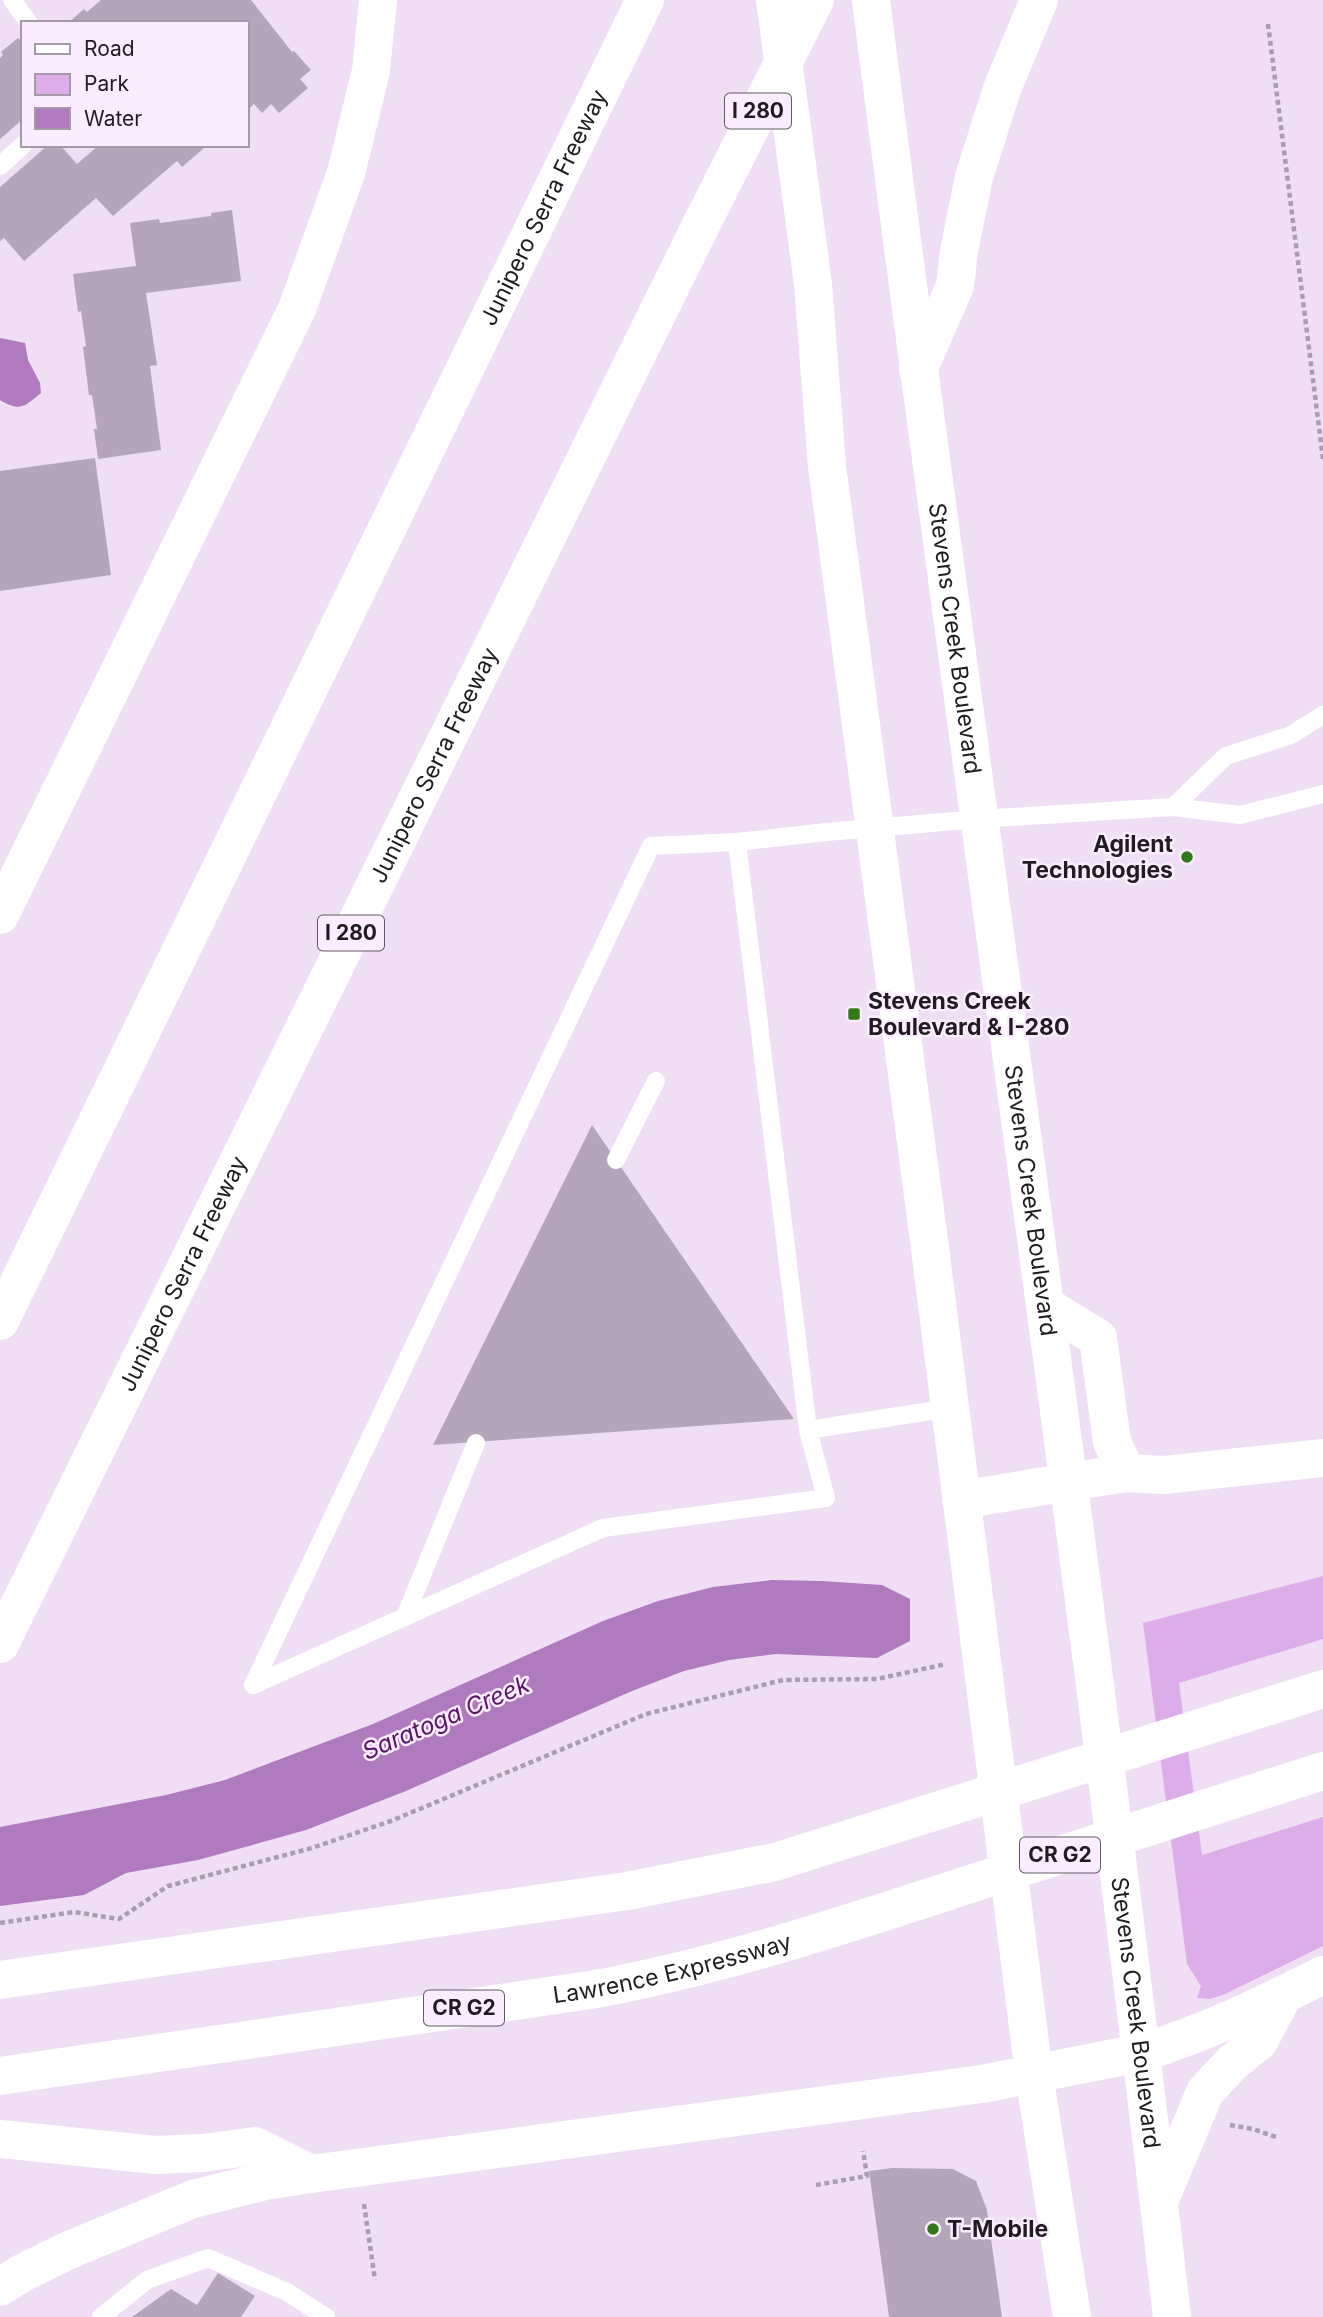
<svg xmlns="http://www.w3.org/2000/svg" width="1323" height="2317" font-family="Inter,sans-serif">
<style>
.green{fill:#dcade9}
.water{fill:#b07abe}
.building{fill:#b5a5ba}
.lines{fill:none;stroke-linecap:round;stroke-linejoin:round}
.path{stroke:#ab9daf;stroke-width:4.5;stroke-dasharray:5 3.5;stroke-linecap:butt}
.lane{stroke:#fff;stroke-width:18}
.primary{stroke:#fff;stroke-width:38}
.highway{stroke:#fff;stroke-width:38}
.poi-dot{fill:#33781a;stroke:#fbedff;stroke-width:2.5}
.labels{text-anchor:middle;stroke-width:5;stroke-linejoin:round;paint-order:stroke}
.shield{fill:#fbedff;stroke:#625a64;stroke-width:2}
.shield-label{font-size:21px;font-weight:bold;fill:#211b22}
.street-label{font-size:23px;fill:#211b22;stroke:#fbedff}
.poi-label{font-size:23px;font-weight:bold;fill:#211b22;stroke:#fbedff;text-anchor:start}
.water-label{font-size:24px;font-style:italic;fill:#581468;stroke:#fbedff}
</style>
<rect width="100%" height="100%" fill="#f0def5"/>
<path class="green" d="M1323,1576V1639L1179,1683L1202,1855L1323,1817V1946L1225,1994L1210,1999L1197,1998L1201,1986L1187,1964L1143,1623Z"/>
<g class="water">
<path d="M0,338L25,343L28,360L40,383L41,393C24,407 20,412 0,400Z"/>
<path d="M772,1580L822,1581L882,1585L910,1599V1641L877,1658L776,1654L729,1660L684,1671L632,1691L406,1791L306,1830L198,1860L126,1873L84,1895L0,1906V1827L166,1795L225,1780L373,1724L603,1621L658,1601L713,1587Z"/>
</g>
<g class="building">
<path d="M101,0H251L292,52L294,51L311,70L300,79L308,88L279,113L271,104L262,113L254,104L247,111V23H183L181,21L179,23H68L84,9L87,12Z"/>
<path d="M18,38L23,43V119L0,139V58L3,55L1,52Z"/>
<path d="M48,145H60L77,164L99,145H202L204,148L182,167L177,161L113,216L96,198L24,261L4,238L0,241V187Z"/>
<path d="M232,210L241,281L146,293L157,365L150,366L161,450L98,459L94,429H97L92,395H89L83,347L86,346L81,311L78,312L73,274L136,266L130,223L159,219L160,223L211,216V213Z"/>
<path d="M95,458L111,575L0,591V471Z"/>
<path d="M592,1125L794,1419L433,1445Z"/>
<path d="M892,2168L953,2169L976,2181L987,2210L1002,2317H889L869,2171Z"/>
<path d="M218,2273L255,2296L241,2317H132L171,2289L197,2305Z"/>
</g>
<g class="lines">
<g class="path">
<path d="M1268,24L1323,459"/>
<path d="M0,1923L74,1912L119,1919L168,1886L312,1848L391,1821L646,1714L783,1680L877,1679L946,1664"/>
<path d="M1230,2125L1253,2129L1276,2137"/>
<path d="M816,2185L867,2176L863,2151"/>
<path d="M364,2204L375,2280"/>
</g>
<g class="lane">
<path d="M12,0L29,23"/>
<path d="M0,166L23,145"/>
<path d="M1173,807L1226,756L1291,735L1323,715"/>
<path d="M737,842L808,1430L950,1408"/>
<path d="M616,1160L656,1081"/>
<path d="M808,1430L826,1498L603,1528L253,1685L651,846L737,842L826,832L978,819L1173,807L1240,815L1323,794"/>
<path d="M405,1617L476,1443"/>
<path d="M101,2317L147,2280L208,2258L287,2292L326,2317"/>
</g>
<g class="primary">
<path d="M775,0L813,284L827,466L931,1256L1034,2074L1072,2317"/>
<path id="s1" d="M871,0C969,773 1084,1543 1172,2317"/>
<path d="M961,1500L1069,1482"/>
<path d="M311,2174L982,2084L1140,2053"/>
</g>
<g class="highway">
<path d="M918,370L955,286L959,251L974,177L1002,89L1039,0"/>
<path d="M0,915L297,309L346,173L371,71L378,0"/>
<path d="M1046,1306L1098,1338L1112,1442L1127,1473"/>
<path id="s2" d="M0,1321L645,0"/>
<path d="M1069,1482L1127,1473L1164,1475L1323,1458"/>
<path id="s3" d="M0,1644L702,223L815,0"/>
<path d="M0,1980L627,1891L775,1862L1323,1689"/>
<path d="M1140,2053C1206,2033 1261,2006 1323,1975"/>
<path id="s4" d="M0,2076L590,1990C718,1967 841,1926 964,1886C1083,1848 1203,1809 1323,1771"/>
<path d="M0,2139L156,2155L203,2153L255,2146L311,2174"/>
<path d="M1159,2202L1205,2092L1232,2063L1259,2041L1284,1994"/>
<path d="M0,2287L22,2273L69,2250L193,2199L265,2181L311,2174"/>
</g>
</g>
<g class="poi-dot">
<circle cx="1187" cy="857" r="7"/>
<rect x="847" y="1007" width="14" height="14" rx="3.5"/>
<circle cx="933" cy="2229" r="7"/>
</g>
<g class="labels">
<g class="shield">
<rect x="725" y="93.5" width="66" height="35" rx="5"/>
<rect x="318" y="915.5" width="66" height="35" rx="5"/>
<rect x="1020" y="1837.5" width="80" height="35" rx="5"/>
<rect x="424" y="1990.5" width="80" height="35" rx="5"/>
</g>
<g class="shield-label">
<text x="758" y="118">I 280</text>
<text x="351" y="940">I 280</text>
<text x="1060" y="1862">CR G2</text>
<text x="464" y="2015">CR G2</text>
</g>
<g class="street-label">
<text dy="8" stroke="none"><textPath href="#s2" startOffset="1239">Junipero Serra Freeway</textPath></text>
<text dy="8" stroke="none"><textPath href="#s1" startOffset="644">Stevens Creek Boulevard</textPath></text>
<text dy="8" stroke="none"><textPath href="#s3" startOffset="980">Junipero Serra Freeway</textPath></text>
<text dy="8" stroke="none"><textPath href="#s1" startOffset="1211">Stevens Creek Boulevard</textPath></text>
<text dy="8" stroke="none"><textPath href="#s3" startOffset="413">Junipero Serra Freeway</textPath></text>
<text dy="8" stroke="none"><textPath href="#s4" startOffset="681">Lawrence Expressway</textPath></text>
<text dy="8" stroke="none"><textPath href="#s1" startOffset="2030">Stevens Creek Boulevard</textPath></text>
</g>
<g class="poi-label">
<text x="1173" y="852" text-anchor="end">Agilent<tspan x="1173" dy="26">Technologies</tspan></text>
<text x="868" y="1009">Stevens Creek<tspan x="868" dy="26">Boulevard &amp; I-280</tspan></text>
<text x="947" y="2237">T-Mobile</text>
</g>
<g class="water-label">
<text transform="translate(446 1718) rotate(-23)" y="8">Saratoga Creek</text>
</g>
</g>
<rect x="21" y="21" width="228" height="126" fill="#fbedff" stroke="#a499a7" stroke-width="2"/>
<rect x="35" y="44" width="35" height="10" fill="#ffffff" stroke="#a499a7" stroke-width="2"/>
<text x="84" y="56" font-size="21" fill="#211b22">Road</text>
<rect x="35" y="74" width="35" height="21" fill="#dcade9" stroke="#a499a7" stroke-width="2"/>
<text x="84" y="91" font-size="21" fill="#211b22">Park</text>
<rect x="35" y="108" width="35" height="21" fill="#b07abe" stroke="#a499a7" stroke-width="2"/>
<text x="84" y="126" font-size="21" fill="#211b22">Water</text>
</svg>
